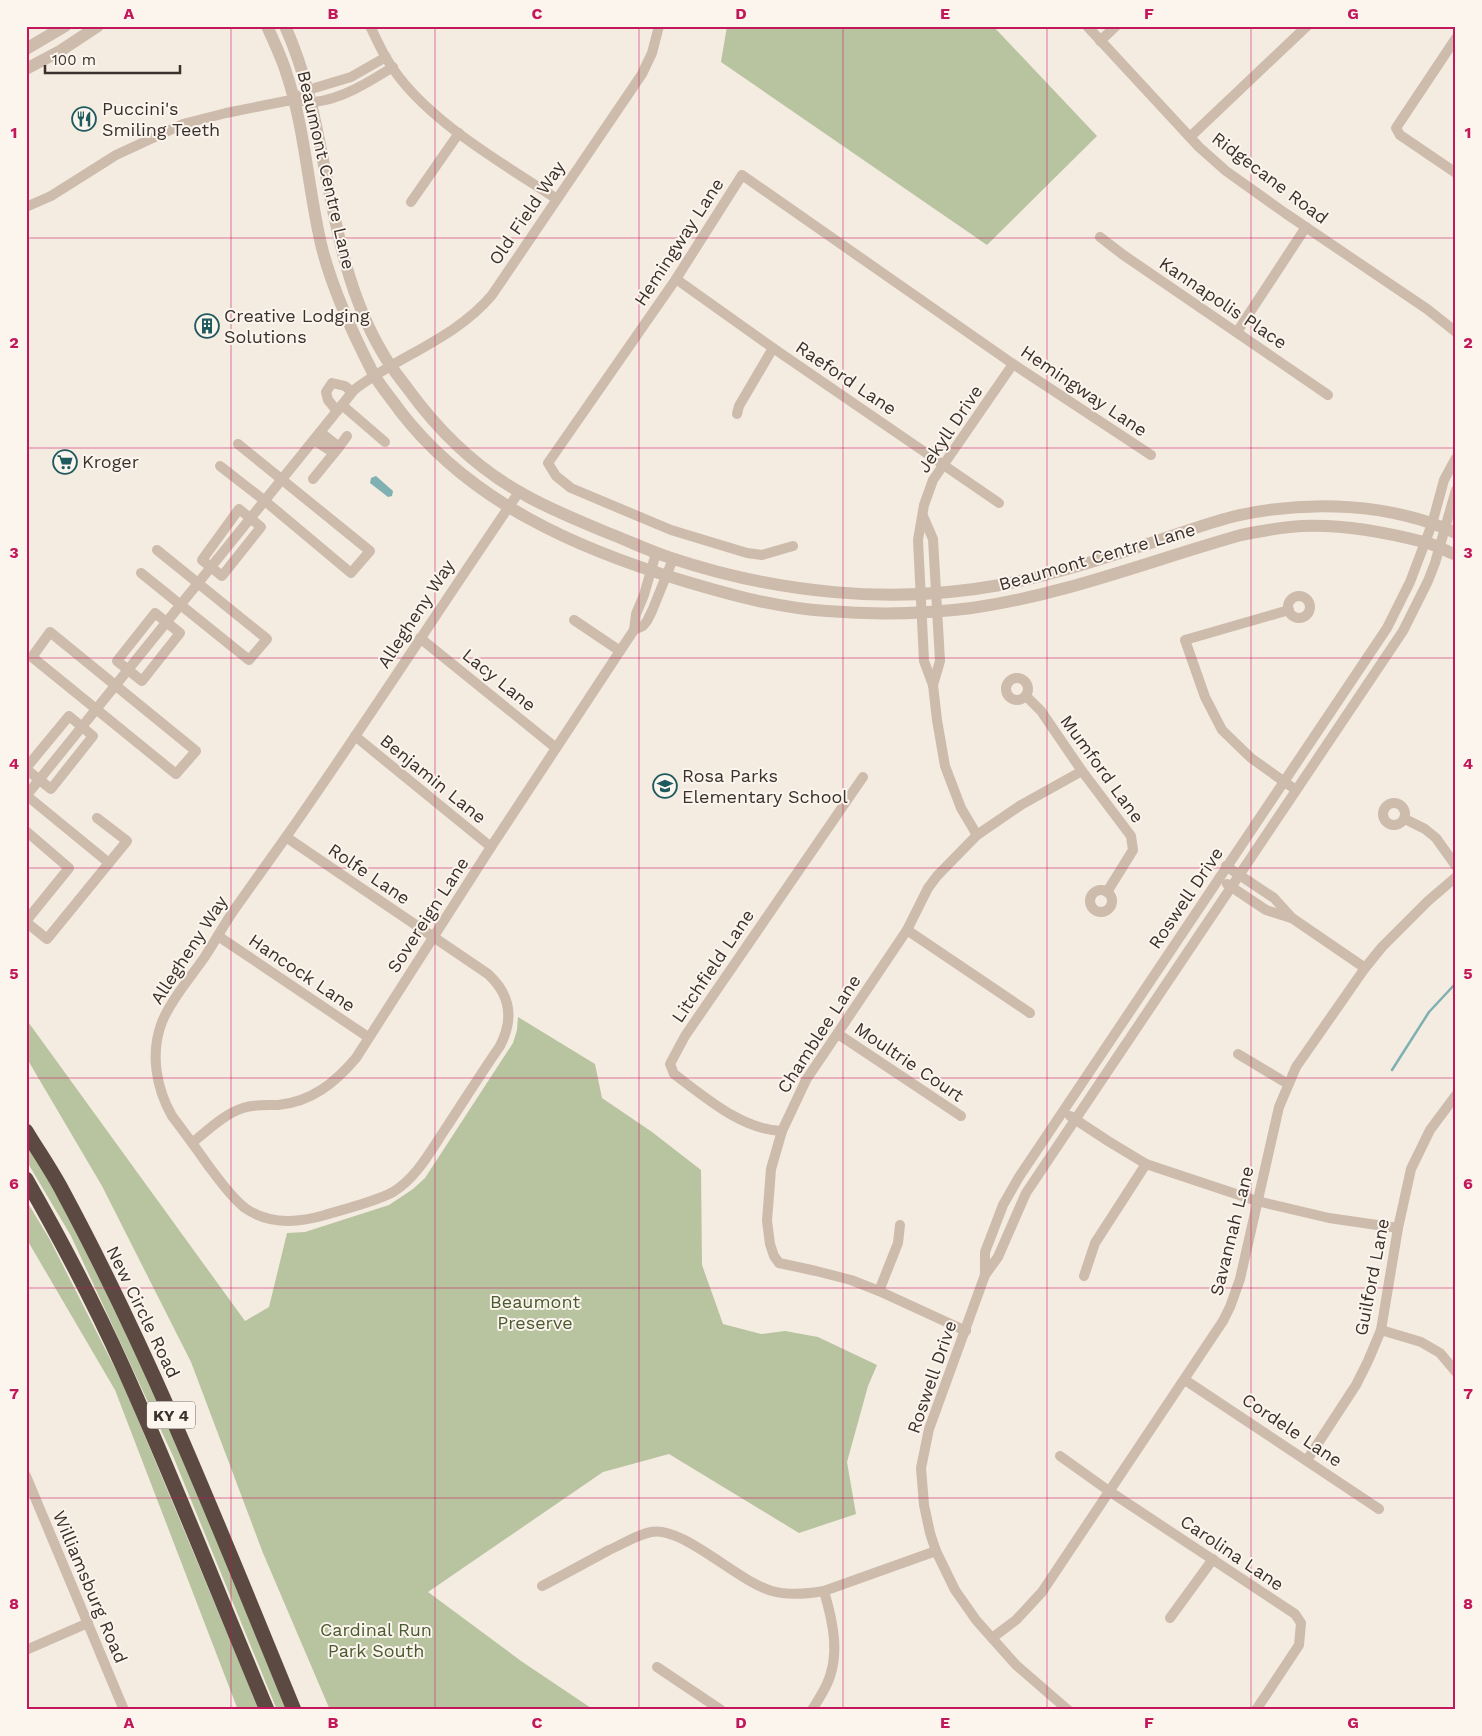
<svg xmlns="http://www.w3.org/2000/svg" width="1482" height="1736" font-family="'Work Sans',sans-serif">
<style>
.green{fill:#b8c4a0}
.water{fill:#7fb0b2}
.lines{fill:none;stroke-linecap:round;stroke-linejoin:round}
.stream{stroke:#7fb0b2;stroke-width:2.5}
.minor{stroke:#cdbbac;stroke-width:10}
.tertiary{stroke:#cdbbac;stroke-width:12}
.motorway{stroke:#5c4a42;stroke-width:15}
.grid{fill:none;stroke:#c2185b;stroke-width:1;stroke-opacity:0.55}
.labels{text-anchor:middle;stroke-width:4;stroke-linejoin:round;paint-order:stroke}
.shield{fill:#fbf5ee;stroke:#756b66;stroke-width:1}
.shield-label{font-size:16px;font-weight:bold;fill:#3b302b}
.poi-label{font-size:18px;fill:#3b302b;stroke:#fbf5ee;text-anchor:start}
.street-label{font-size:18px;fill:#3b302b;stroke:#fbf5ee}
.park-label{font-size:18px;fill:#4a5a2e;stroke:#fbf5ee}
.neatline{fill:none;stroke:#c2185b;stroke-width:2}
.grid-label{font-size:16px;text-anchor:middle;font-weight:bold;fill:#c2185b}
</style>
<rect width="100%" height="100%" fill="#f4ebe1"/>
<g class="green">
<path d="M727,26H993L1097,136L987,245L721,62Z"/>
<path d="M518,1017L595,1064L602,1098L652,1132L701,1170L702,1265L723,1324L761,1334L785,1331L818,1337L877,1365L868,1386L847,1462L856,1514L799,1533L669,1454L603,1472L428,1592L521,1661L594,1710H330L263,1553L191,1362L102,1186L26,1057V1019L245,1321L269,1307L287,1233L305,1232L389,1205L413,1189L425,1178L513,1043L517,1030Z"/>
<path d="M26,1141L79,1233L158,1399L288,1710H277L173,1456L71,1236L26,1160Z"/>
<path d="M26,1200L49,1238L124,1386L259,1710H238L115,1390L26,1238Z"/>
</g>
<path class="water" d="M376,476L393,491L392,496L388,497L370,483L371,478Z"/>
<g class="lines">
<path class="stream" d="M1392,1070L1429,1012L1456,983"/>
<g class="minor">
<path d="M370,26C376,38 381,50 388,61C422,118 502,163 557,199"/>
<path d="M1087,26L1199,147L1226,171L1285,213L1427,309L1456,332"/>
<path d="M1456,38L1396,128L1400,135L1456,173"/>
<path d="M1100,41L1116,26"/>
<path d="M301,95L308,90L351,77L386,57"/>
<path d="M1190,137L1307,26"/>
<path d="M411,202L459,133"/>
<path d="M26,207L51,196L116,155L183,124L226,113L286,101C296,99 304,102 314,102C342,99 369,82 393,67"/>
<path d="M1100,237L1122,254L1328,395"/>
<path d="M676,279L773,348L999,503"/>
<path d="M1237,332L1306,227"/>
<path d="M342,405L385,442"/>
<path d="M337,411L328,400L326,392L332,383L345,386L352,392"/>
<path d="M737,414L739,406L773,348"/>
<path d="M320,432L339,447L347,436"/>
<path d="M314,440L334,453"/>
<path d="M220,466L265,501L351,573L370,551L238,444"/>
<path d="M313,479L339,447"/>
<path d="M239,509L261,527L222,576L202,560Z"/>
<path d="M923,516L933,539L940,661L933,685"/>
<path d="M793,546L762,555L747,553L671,530L571,488L556,476L548,463L676,279L742,175L1013,364L1151,455"/>
<path d="M141,573L249,660L267,639L157,550"/>
<circle cx="1299" cy="607" r="11"/>
<path d="M1289,610L1185,640L1205,697L1222,730L1251,758L1296,790"/>
<path d="M155,613L180,633L142,681L117,661Z"/>
<path d="M574,620L620,651"/>
<path d="M634,630L636,614L644,595L656,553"/>
<path d="M50,632L196,751L176,774L32,657Z"/>
<path d="M420,638L556,748"/>
<circle cx="1017" cy="689" r="11"/>
<path d="M1026,696L1041,711L1082,771L1131,836L1133,850L1107,892"/>
<path d="M355,736L491,847"/>
<path d="M26,768L69,716L93,736L51,789L26,769"/>
<path d="M26,795L109,863L47,939L26,922"/>
<path d="M26,796L354,390C398,356 455,339 492,295L642,74L652,53L659,26"/>
<circle cx="1394" cy="814" r="11"/>
<path d="M97,818L127,841L109,863"/>
<path d="M1405,819L1425,829L1436,838L1456,866"/>
<path d="M26,831L69,868L26,921"/>
<path d="M977,835L961,808L945,766L937,720L933,685L924,661L918,540L924,505L933,480L1013,364"/>
<path d="M286,837L488,974C511,995 514,1019 500,1046C482,1072 465,1099 448,1125C432,1148 418,1177 393,1192C372,1203 347,1208 325,1215C298,1223 269,1225 245,1208C231,1197 221,1182 210,1168C198,1151 185,1133 172,1116C156,1088 150,1053 162,1022C171,1000 190,978 204,958C214,943 223,926 234,910C251,886 269,861 286,837C366,723 441,606 519,492"/>
<path d="M1226,866L1274,898L1292,918L1365,968"/>
<path d="M1227,884L1266,910L1291,918"/>
<circle cx="1101" cy="901" r="11"/>
<path d="M907,930L1030,1013"/>
<path d="M218,936L368,1037"/>
<path d="M838,1034L961,1116"/>
<path d="M1238,1054L1288,1084"/>
<path d="M1070,1116L1108,1141L1146,1164L1257,1201L1329,1218L1398,1228"/>
<path d="M782,1131C742,1130 705,1097 674,1074L670,1064L685,1036L863,777"/>
<path d="M192,1143C207,1131 224,1114 243,1108C254,1104 267,1105 278,1105C311,1102 335,1083 356,1058L491,847L620,651L634,630L643,626L647,621L652,611L673,559"/>
<path d="M985,1275V1252L1003,1205L1019,1177L1387,628L1410,582L1432,524L1444,480L1456,458"/>
<path d="M1084,1276L1095,1243L1146,1164"/>
<path d="M879,1291L898,1243L900,1225"/>
<path d="M1381,1330L1421,1342L1440,1353L1456,1372"/>
<path d="M966,1331L879,1291L851,1280L816,1271L779,1263L774,1256L770,1244L767,1221L771,1169L782,1131L806,1080L907,930L928,888L937,876L977,835L1021,805L1082,771"/>
<path d="M1185,1380L1379,1509"/>
<path d="M1060,1456L1109,1491L1295,1614L1301,1623L1299,1645L1256,1710"/>
<path d="M1307,1460L1356,1385L1368,1361L1381,1330L1398,1228L1411,1169L1430,1130L1456,1095"/>
<path d="M26,1476L124,1710"/>
<path d="M542,1586C565,1574 587,1562 609,1550C623,1544 636,1535 651,1532C682,1525 738,1582 772,1591C789,1596 807,1594 824,1591L936,1551"/>
<path d="M1170,1618L1213,1559"/>
<path d="M992,1638L1016,1620L1042,1592L1223,1321L1230,1307L1240,1279L1279,1107L1296,1067L1365,968L1382,947L1428,901L1456,877"/>
<path d="M26,1650L88,1623"/>
<path d="M657,1667L721,1710"/>
<path d="M812,1710C817,1702 822,1694 826,1686C841,1656 833,1622 824,1591"/>
<path d="M1068,1710L1016,1665L976,1620L955,1590L936,1551L930,1533L924,1505L921,1468L929,1429L985,1275L998,1257L1026,1193L1403,631L1428,581L1435,563L1456,490"/>
</g>
<g class="tertiary">
<path d="M267,26C274,42 282,58 287,75C305,130 308,188 321,244C331,286 353,334 373,373C380,386 391,398 400,411C470,502 577,549 684,581C731,595 778,608 827,611C875,615 924,614 972,608C1064,595 1152,560 1241,535C1261,531 1281,527 1302,526C1342,524 1385,532 1424,542C1435,544 1445,551 1456,555"/>
<path d="M285,26C332,130 323,252 382,352C389,365 399,377 408,389C440,433 477,469 525,495C551,510 580,521 608,533C629,541 649,551 671,558C776,593 891,605 1000,585C1054,575 1108,557 1160,540C1187,531 1213,521 1240,515C1310,500 1390,503 1456,533"/>
<path d="M26,49L65,26"/>
<path d="M26,69L60,51L98,26"/>
</g>
<g class="motorway">
<path d="M26,1131C38,1151 52,1171 63,1192C153,1359 222,1535 294,1710"/>
<path d="M26,1179C61,1240 94,1303 123,1367C174,1480 219,1596 267,1710"/>
</g>
</g>
<path class="grid" d="M231,26V1710M435,26V1710M639,26V1710M843,26V1710M1047,26V1710M1251,26V1710M26,238H1456M26,448H1456M26,658H1456M26,868H1456M26,1078H1456M26,1288H1456M26,1498H1456"/>
<defs>
<g id="restaurant-ring" transform="scale(1.25)"><circle r="9.5" fill="#fbf5ee" stroke="#1f5a5e" stroke-width="1.5"/><path d="M-5-6h1v4h1v-4h1v4h1v-4h1v5L-1.5 .5V6h-2V.5L-5-1ZM5-6V6H3V1.5H1.5Q1.5-4 5-6Z" fill="#1f5a5e"/></g>
<g id="building-ring" transform="scale(1.25)"><circle r="9.5" fill="#fbf5ee" stroke="#1f5a5e" stroke-width="1.5"/><path d="M-4-6H4V6H1V3H-1V6H-4ZM-2.5-4.3h1.7v1.8h-1.7ZM.8-4.3h1.7v1.8H.8ZM-2.5-1h1.7V.8h-1.7ZM.8-1h1.7V.8H.8Z" fill="#1f5a5e"/></g>
<g id="supermarket-ring" transform="scale(1.25)"><circle r="9.5" fill="#fbf5ee" stroke="#1f5a5e" stroke-width="1.5"/><path d="M-6-5.5h2.5l.6 2H6L4.5 2H-2.5L-4.4-4H-6ZM-1.5 3.2a1.3 1.3 0 1 0 .1 0ZM3 3.2a1.3 1.3 0 1 0 .1 0Z" fill="#1f5a5e"/></g>
<g id="school-ring" transform="scale(1.25)"><circle r="9.5" fill="#fbf5ee" stroke="#1f5a5e" stroke-width="1.5"/><path d="M0-5L7-2L0 1L-7-2ZM-4 1L0 2.5L4 1V4Q0 6-4 4Z" fill="#1f5a5e"/></g>
</defs>
<g fill-rule="evenodd">
<use href="#restaurant-ring" x="84" y="119"/>
<use href="#building-ring" x="207" y="326"/>
<use href="#supermarket-ring" x="65" y="462"/>
<use href="#school-ring" x="665" y="786"/>
</g>
<g class="labels">
<rect class="shield" x="147" y="1401.5" width="48" height="27" rx="4"/>
<g class="shield-label">
<text x="171" y="1421">KY 4</text>
</g>
<g class="poi-label">
<text x="102" y="115">Puccini's<tspan x="102" dy="21">Smiling Teeth</tspan></text>
<text x="224" y="322">Creative Lodging<tspan x="224" dy="21">Solutions</tspan></text>
<text x="82" y="468">Kroger</text>
<text x="682" y="782">Rosa Parks<tspan x="682" dy="21">Elementary School</tspan></text>
</g>
<g class="street-label">
<text transform="translate(326 170) rotate(77)" y="6">Beaumont Centre Lane</text>
<text transform="translate(1270 178) rotate(37)" y="6">Ridgecane Road</text>
<text transform="translate(527 213) rotate(-56)" y="6">Old Field Way</text>
<text transform="translate(679 242) rotate(-57)" y="6">Hemingway Lane</text>
<text transform="translate(1223 303) rotate(34)" y="6">Kannapolis Place</text>
<text transform="translate(846 378) rotate(34)" y="6">Raeford Lane</text>
<text transform="translate(1084 391) rotate(34)" y="6">Hemingway Lane</text>
<text transform="translate(950 429) rotate(-56)" y="6">Jekyll Drive</text>
<text transform="translate(1097 557) rotate(-16)" y="6">Beaumont Centre Lane</text>
<text transform="translate(416 614) rotate(-57)" y="6">Allegheny Way</text>
<text transform="translate(499 680) rotate(39)" y="6">Lacy Lane</text>
<text transform="translate(1102 769) rotate(54)" y="6">Mumford Lane</text>
<text transform="translate(433 779) rotate(39)" y="6">Benjamin Lane</text>
<text transform="translate(369 874) rotate(34)" y="6">Rolfe Lane</text>
<text transform="translate(1186 898) rotate(-56)" y="6">Roswell Drive</text>
<text transform="translate(428 915) rotate(-57)" y="6">Sovereign Lane</text>
<text transform="translate(189 950) rotate(-57)" y="6">Allegheny Way</text>
<text transform="translate(713 966) rotate(-56)" y="6">Litchfield Lane</text>
<text transform="translate(302 973) rotate(34)" y="6">Hancock Lane</text>
<text transform="translate(819 1034) rotate(-57)" y="6">Chamblee Lane</text>
<text transform="translate(909 1062) rotate(34)" y="6">Moultrie Court</text>
<text transform="translate(1232 1231) rotate(-76)" y="6">Savannah Lane</text>
<text transform="translate(1372 1277) rotate(-79)" y="6">Guilford Lane</text>
<text transform="translate(143 1312) rotate(64)" y="6">New Circle Road</text>
<text transform="translate(932 1377) rotate(-71)" y="6">Roswell Drive</text>
<text transform="translate(1292 1430) rotate(34)" y="6">Cordele Lane</text>
<text transform="translate(1232 1553) rotate(34)" y="6">Carolina Lane</text>
<text transform="translate(90 1587) rotate(67)" y="6">Williamsburg Road</text>
</g>
<g class="park-label">
<text x="535" y="1308">Beaumont<tspan x="535" dy="21">Preserve</tspan></text>
<text x="376" y="1636">Cardinal Run<tspan x="376" dy="21">Park South</tspan></text>
</g>
</g>
<rect width="1482" height="1736" fill="none" stroke="#fbf5ee" stroke-width="55"/>
<path d="M45 65v8h135v-8" fill="none" stroke="#3b302b" stroke-width="2.5"/>
<text x="52" y="65" font-size="15" fill="#3b302b" stroke="#fbf5ee" stroke-width="4" paint-order="stroke">100 m</text>
<rect x="28" y="28" width="1426" height="1680" class="neatline"/>
<g class="grid-label">
<text x="129" y="19">A</text>
<text x="333" y="19">B</text>
<text x="537" y="19">C</text>
<text x="741" y="19">D</text>
<text x="945" y="19">E</text>
<text x="1149" y="19">F</text>
<text x="1353" y="19">G</text>
<text x="14" y="138">1</text>
<text x="1468" y="138">1</text>
<text x="14" y="348">2</text>
<text x="1468" y="348">2</text>
<text x="14" y="558">3</text>
<text x="1468" y="558">3</text>
<text x="14" y="769">4</text>
<text x="1468" y="769">4</text>
<text x="14" y="979">5</text>
<text x="1468" y="979">5</text>
<text x="14" y="1189">6</text>
<text x="1468" y="1189">6</text>
<text x="14" y="1399">7</text>
<text x="1468" y="1399">7</text>
<text x="14" y="1609">8</text>
<text x="1468" y="1609">8</text>
<text x="129" y="1728">A</text>
<text x="333" y="1728">B</text>
<text x="537" y="1728">C</text>
<text x="741" y="1728">D</text>
<text x="945" y="1728">E</text>
<text x="1149" y="1728">F</text>
<text x="1353" y="1728">G</text>
</g>
</svg>
